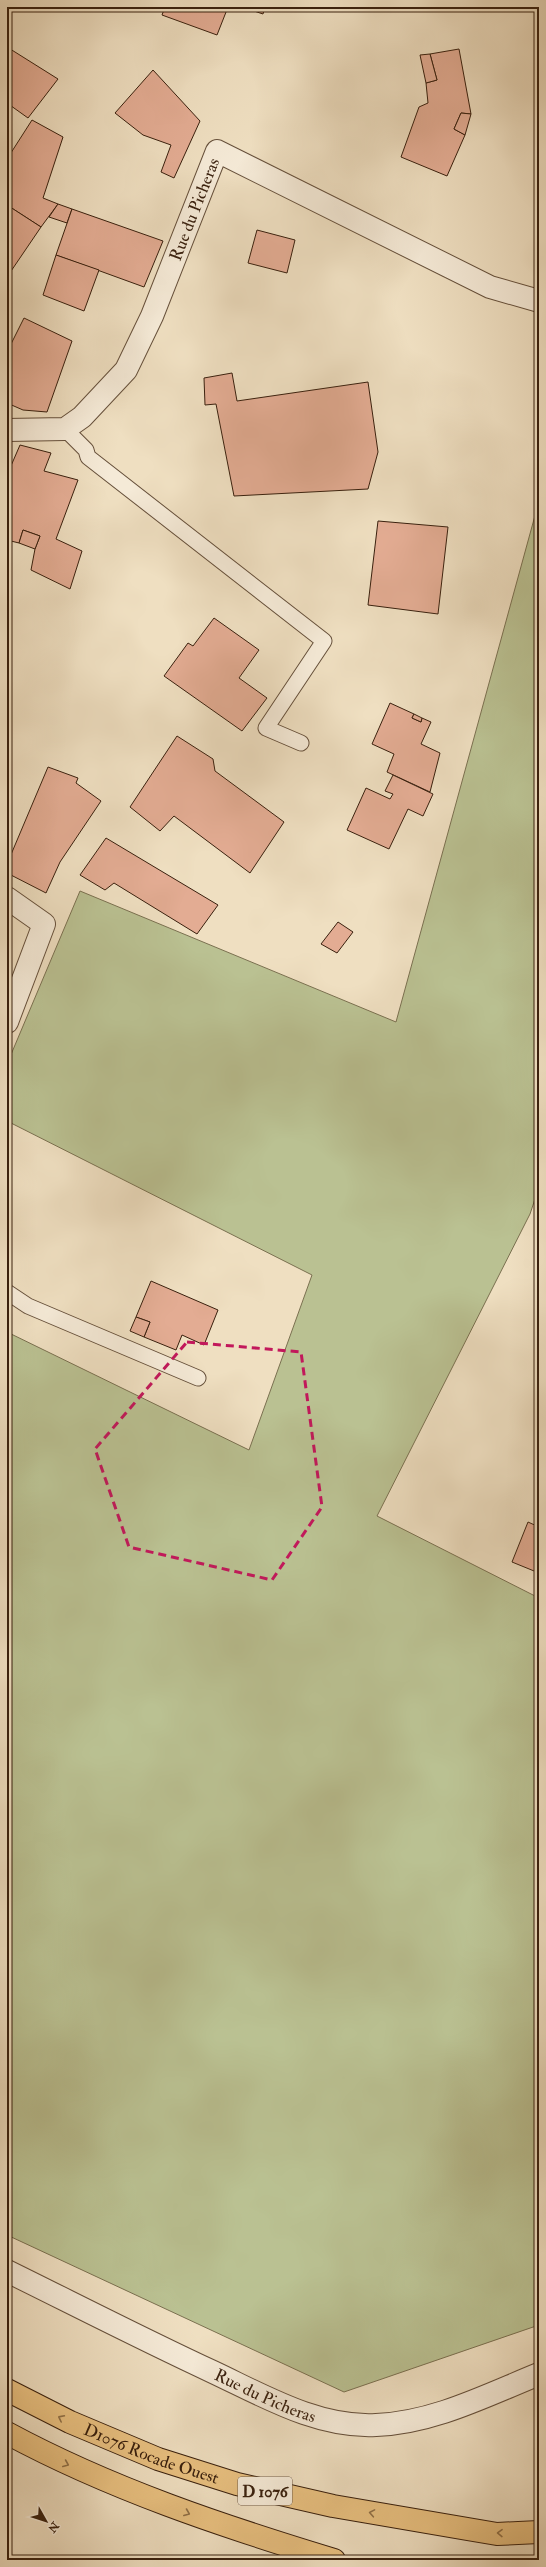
<svg xmlns="http://www.w3.org/2000/svg" width="546" height="2567" font-family="'IM FELL Double Pica',serif">
<style>
.green{fill:#bac192;stroke:#7a7050}
.building{fill:#e3ac93;stroke:#39200e}
.lines{fill:none;stroke-linecap:round;stroke-linejoin:round}
.lane-casing{stroke:#66503b;stroke-width:17}
.street-casing{stroke:#66503b;stroke-width:24}
.primary-casing{stroke:#39200e;stroke-width:24}
.lane{stroke:#f5ead7;stroke-width:15}
.street{stroke:#f5ead7;stroke-width:22}
.primary{stroke:#e8c080;stroke-width:22}
.oneway{stroke:#907047}
.marked{fill:none;stroke:#c2185b;stroke-width:3;stroke-dasharray:8 5;stroke-linejoin:round}
.labels{text-anchor:middle;stroke-width:3;stroke-linejoin:round;paint-order:stroke}
.shield{fill:#f5ead7;stroke:#715d4a;stroke-width:1}
.shield-label{font-size:16px;font-weight:bold;fill:#39200e}
.street-label{font-size:17px;fill:#39200e;stroke:#f5ead7}
</style>
<rect width="100%" height="100%" fill="#efdfc1"/>
<filter id="stains"><feTurbulence type="fractalNoise" baseFrequency=".005" numOctaves="4"/><feColorMatrix values="0 0 0 0 .2 0 0 0 0 .09 0 0 0 0 .02 0 0 0 .5 -.17"/></filter>
<radialGradient id="worn" r=".72"><stop offset=".6" stop-color="#630" stop-opacity="0"/><stop offset="1" stop-color="#630" stop-opacity=".3"/></radialGradient>
<path class="green" d="M539,501V1187L530,1214L377,1516L539,1598V2325L344,2392L7,2235V1332L249,1450L312,1275L7,1121V1064L80,891L396,1022Z"/>
<g class="building">
<path d="M165,7H228L217,35L162,15Z"/>
<path d="M242,7H265L263,14Z"/>
<path d="M7,47L58,79L28,118L7,103Z"/>
<path d="M459,49L471,114L461,113L454,129L465,135L447,176L401,157L419,107L428,103L426,83L437,80L430,54Z"/>
<path d="M430,54L437,80L426,83L420,55Z"/>
<path d="M153,70L200,121L174,178L161,172L171,145L143,135L115,113Z"/>
<path d="M461,113L471,114L465,135L454,129Z"/>
<path d="M32,120L63,137L43,198L58,204L41,227L7,205V159Z"/>
<path d="M58,204L72,209L67,223L49,217Z"/>
<path d="M7,205L41,227L7,277Z"/>
<path d="M72,209L163,241L144,287L56,255Z"/>
<path d="M257,230L295,240L287,273L248,263Z"/>
<path d="M56,255L99,270L84,311L43,295Z"/>
<path d="M24,318L72,341L47,412L23,410L7,403V352Z"/>
<path d="M232,373L237,401L368,382L378,452L368,489L234,496L216,404L205,405L204,378Z"/>
<path d="M20,445L51,453L44,471L78,480L56,539L82,551L70,589L31,570L35,549L40,536L23,530L19,543L7,540V475Z"/>
<path d="M378,521L448,527L438,614L368,605Z"/>
<path d="M23,530L40,536L35,549L19,543Z"/>
<path d="M214,618L259,650L239,678L267,698L242,731L164,676L188,643L193,646Z"/>
<path d="M390,703L414,714L412,718L421,722L422,718L431,722L421,744L440,753L430,792L387,772L394,754L372,744Z"/>
<path d="M414,714L422,718L421,722L412,718Z"/>
<path d="M177,736L213,759L215,771L284,822L250,873L174,816L160,831L130,807Z"/>
<path d="M48,767L78,778L76,783L101,801L60,862L46,893L7,873V864Z"/>
<path d="M393,775L433,794L423,816L408,809L389,849L347,830L366,788L390,799L393,794L385,791Z"/>
<path d="M106,838L218,905L197,934L114,883L105,890L80,875Z"/>
<path d="M338,922L353,932L337,953L321,944Z"/>
<path d="M151,1281L218,1310L204,1345L182,1335L176,1350L144,1337L150,1322L136,1317Z"/>
<path d="M136,1317L150,1322L144,1337L130,1331Z"/>
<path d="M528,1522L539,1527V1573L512,1562Z"/>
</g>
<g class="lines">
<g class="lane-casing">
<g id="lane">
<path d="M65,429L86,450L88,457L324,641L266,728L301,743"/>
<path d="M7,1292L28,1306L198,1378"/>
</g>
</g>
<g class="street-casing">
<g id="street">
<path id="s1" d="M7,430L65,429L82,417L126,370L152,316L217,151L490,287L539,301"/>
<path d="M7,898L44,924L7,1022"/>
<path id="s2" d="M7,2271C76,2305 144,2340 213,2372C264,2396 318,2428 376,2425C433,2423 487,2395 539,2374"/>
</g>
</g>
<g class="primary-casing">
<g id="primary">
<path id="s3" d="M7,2390L70,2422L158,2459L237,2484L333,2506L497,2534L539,2532"/>
<path d="M7,2433C111,2489 222,2526 334,2560"/>
</g>
</g>
<use href="#lane" class="lane"/>
<use href="#street" class="street"/>
<use href="#primary" class="primary"/>
</g>
<defs><path id="oneway-chevron" d="M-2-3.5L2.5 0L-2 3.5" fill="none" stroke-width="1.6" stroke-linecap="round" stroke-linejoin="round"/></defs>
<g class="oneway">
<use href="#oneway-chevron" transform="translate(61 2418) rotate(-153)"/>
<use href="#oneway-chevron" transform="translate(66 2464) rotate(23)"/>
<use href="#oneway-chevron" transform="translate(187 2513) rotate(22)"/>
<use href="#oneway-chevron" transform="translate(372 2513) rotate(-170)"/>
<use href="#oneway-chevron" transform="translate(500 2533) rotate(-179)"/>
</g>
<path class="marked" d="M187,1342L301,1352L322,1507L272,1580L129,1547L95,1449Z"/>
<g class="labels">
<rect class="shield" x="238" y="2477" width="54" height="28" rx="3"/>
<g class="shield-label">
<text x="265" y="2497">D 1076</text>
</g>
<g class="street-label">
<text dy="6" stroke="none"><textPath href="#s1" startOffset="318">Rue du Picheras</textPath></text>
<text dy="6" stroke="none"><textPath href="#s2" startOffset="287">Rue du Picheras</textPath></text>
<text dy="6" stroke="none"><textPath href="#s3" startOffset="158">D1076 Rocade Ouest</textPath></text>
</g>
</g>
<rect width="546" height="2567" fill="none" stroke="#efdfc1" stroke-width="24"/>
<rect x="8" y="8" width="530" height="2551" fill="none" stroke="#39200e" stroke-width="2"/>
<rect x="12" y="12" width="522" height="2543" fill="none" stroke="#39200e"/>
<g transform="translate(46 2521) rotate(129)" stroke="#f5ead7" stroke-width="3" paint-order="stroke">
<path d="M0-3L7 15L0 10L-7 15Z" fill="#39200e"/>
<text y="-6" font-size="11" font-weight="bold" text-anchor="middle" fill="#39200e">N</text>
</g>
<rect width="100%" height="100%" filter="url(#stains)"/>
<rect width="100%" height="100%" fill="url(#worn)"/>
</svg>
